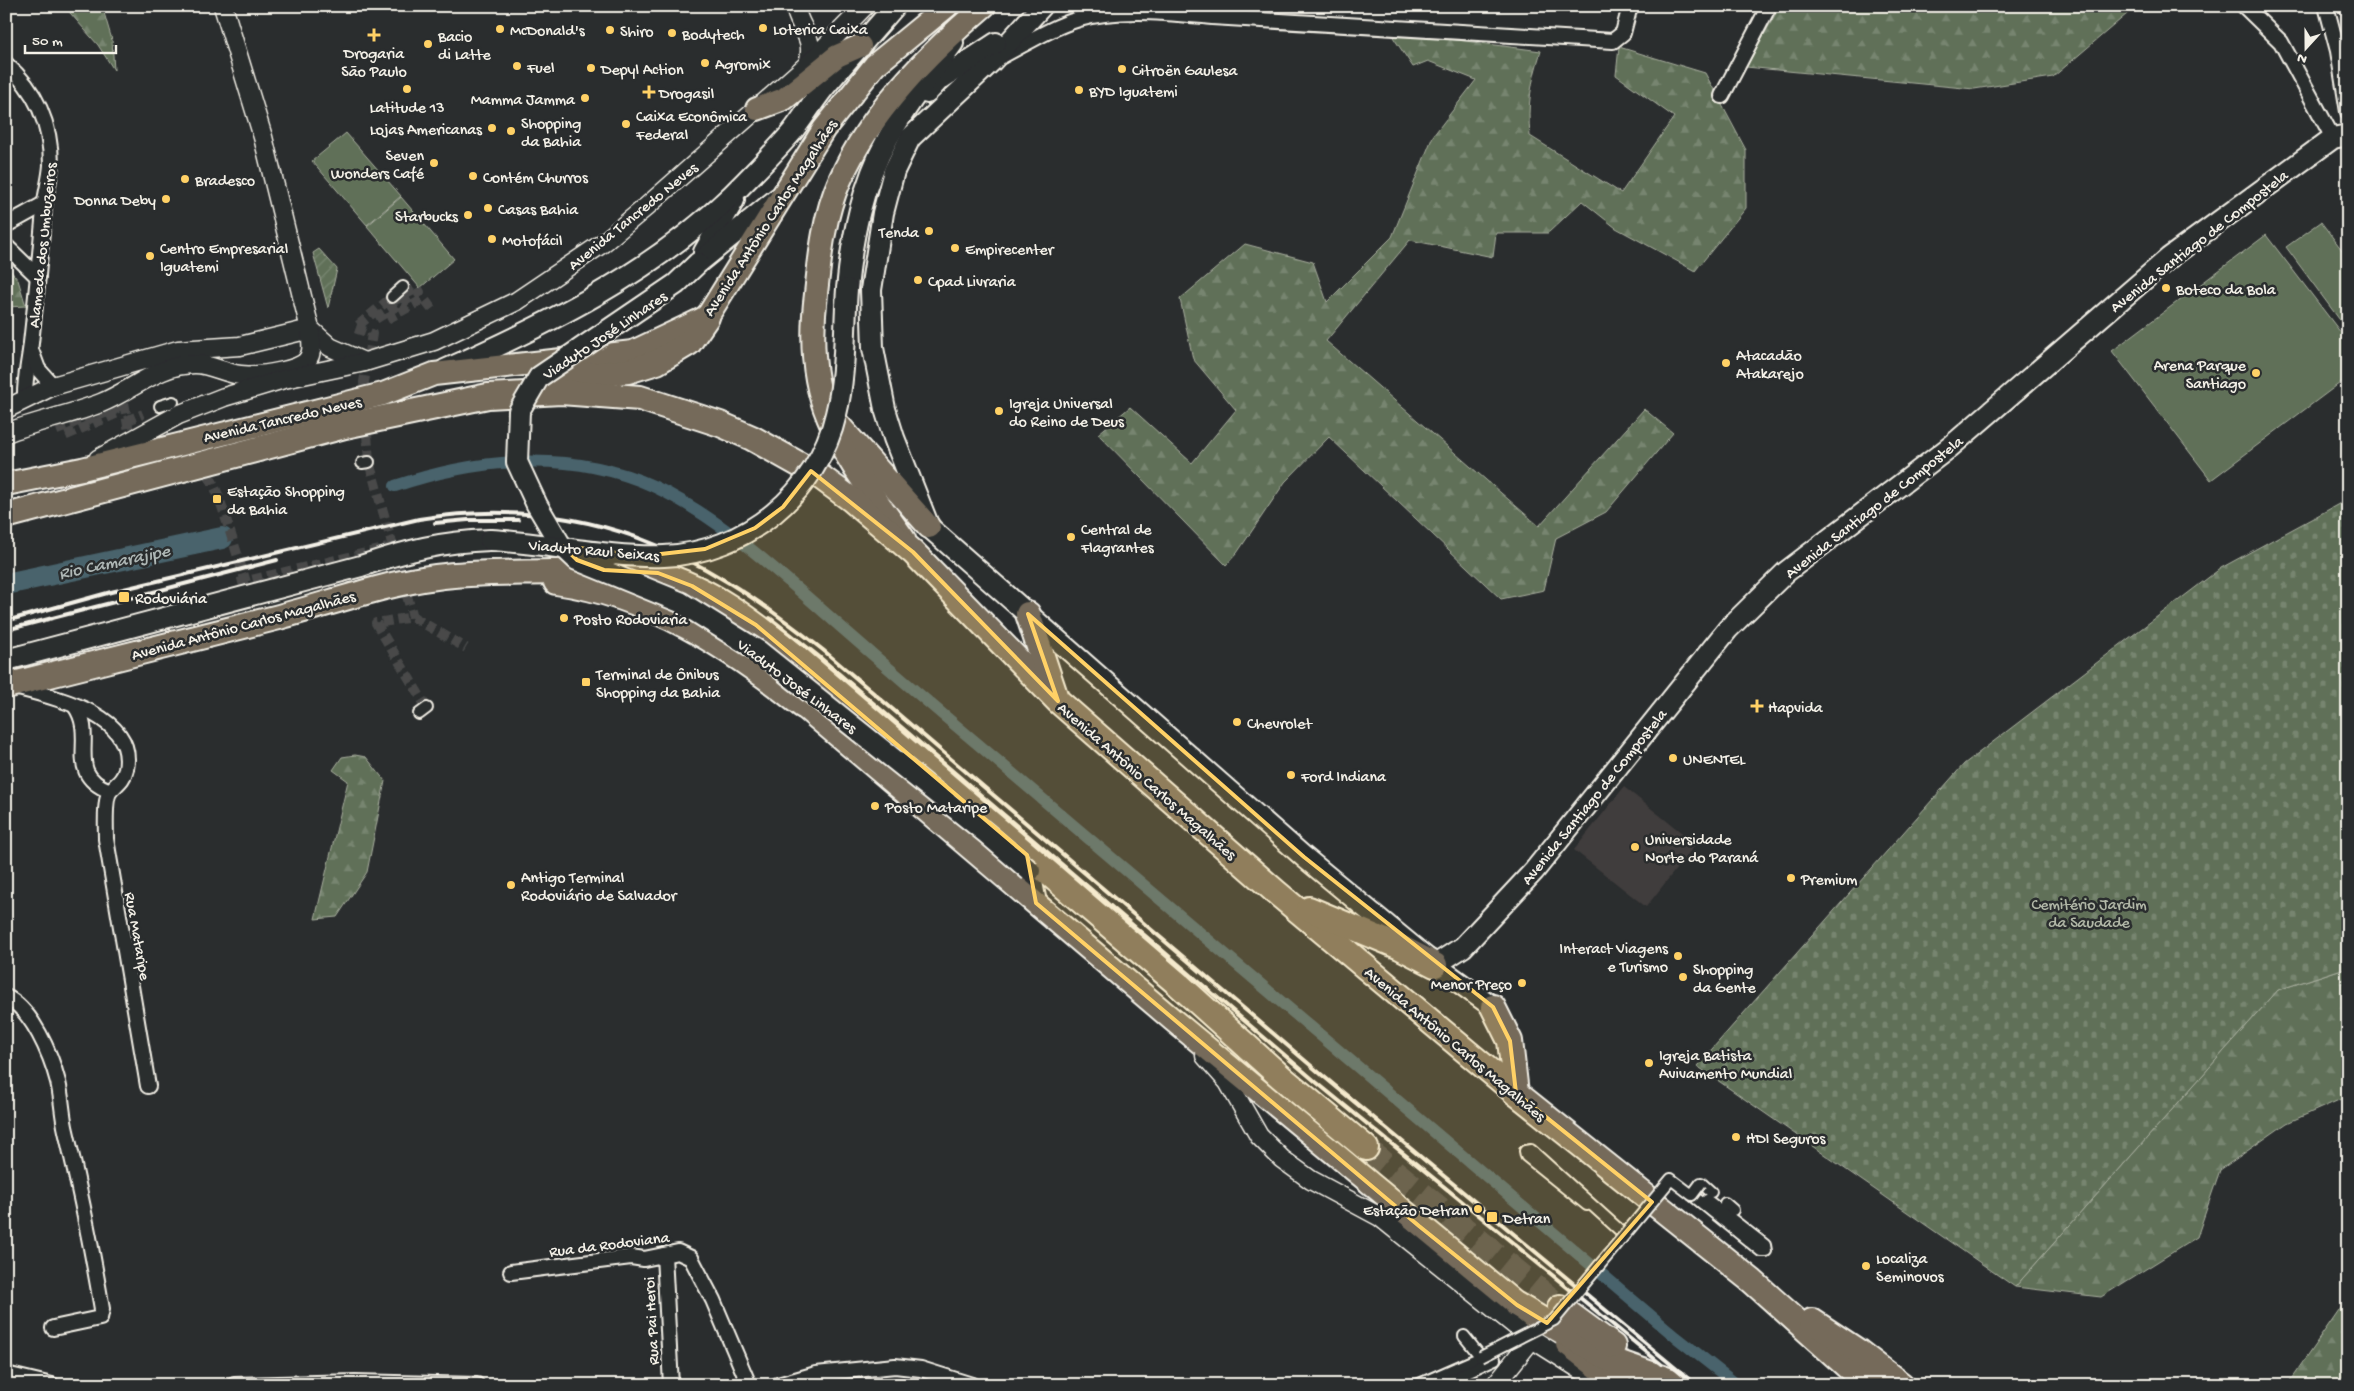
<svg xmlns="http://www.w3.org/2000/svg" width="2354" height="1391" font-family="'Gochi Hand',sans-serif">
<style>
.built{fill:#403c3c}
.green{fill:#607058;stroke:#aab0a0}
.forest{fill:url(#forest-firs);stroke:#aab0a0}
.cemetery{fill:url(#cemetery-stones);stroke:#aab0a0}
.garden{fill:url(#garden-furrows);stroke:#aab0a0}
.lines{fill:none;stroke-linecap:round;stroke-linejoin:round}
.canal{stroke:#48636c;stroke-width:12}
.river{stroke:#48636c;stroke-width:22}
.pedestrian-tunnel{stroke:#484a4a;stroke-width:10;stroke-dasharray:10 5;stroke-linecap:butt}
.trunk-tunnel{stroke:#484a4a;stroke-width:24;stroke-dasharray:24 12;stroke-linecap:butt}
.pedestrian-casing{stroke:#f4f1e8;stroke-width:14}
.minor-casing{stroke:#f4f1e8;stroke-width:18}
.tertiary-casing{stroke:#f4f1e8;stroke-width:21}
.secondary-casing{stroke:#f4f1e8;stroke-width:24}
.primary-casing{stroke:#f4f1e8;stroke-width:26}
.trunk-casing{stroke:#f4f1e8;stroke-width:28}
.pedestrian{stroke:#2a2d2e;stroke-width:10}
.minor{stroke:#2a2d2e;stroke-width:14}
.tertiary{stroke:#2a2d2e;stroke-width:18}
.secondary{stroke:#2a2d2e;stroke-width:20}
.primary{stroke:#746a5a;stroke-width:22}
.trunk{stroke:#746a5a;stroke-width:24}
.rail{stroke:#f4f1e8;stroke-width:4}
.pedestrian-bridge-casing{stroke:#f4f1e8;stroke-width:14;stroke-linecap:butt}
.secondary-bridge-casing{stroke:#f4f1e8;stroke-width:24;stroke-linecap:butt}
.pedestrian-bridge{stroke:#2a2d2e;stroke-width:10}
.secondary-bridge{stroke:#2a2d2e;stroke-width:20}
.marked{fill:#ffd166;fill-opacity:0.2;stroke:#ffd166;stroke-width:4;stroke-linejoin:round}
.poi-dot{fill:#ffd166;stroke:#2a2d2e;stroke-width:2}
.labels{text-anchor:middle;stroke-width:5;stroke-linejoin:round;paint-order:stroke}
.poi-label{font-size:16px;fill:#f4f1e8;stroke:#2a2d2e;text-anchor:start}
.street-label{font-size:16px;fill:#f4f1e8;stroke:#2a2d2e}
.park-label{font-size:16px;fill:#b1b7a7;stroke:#2a2d2e}
.water-label{font-size:18px;font-style:italic;fill:#afb8b6;stroke:#2a2d2e}
</style>
<defs>
<pattern id="forest-firs" width="22" height="20" patternUnits="userSpaceOnUse" patternTransform="scale(1.25)"><rect width="22" height="20" fill="#607058"/><path d="M5 1l3.5 6h-7zM16 11l3.5 6h-7z" fill="#778570"/></pattern>
<pattern id="cemetery-stones" width="16" height="16" patternUnits="userSpaceOnUse" patternTransform="scale(1.25)"><rect width="16" height="16" fill="#607058"/><path d="M2 7V4a2 2 0 0 1 4 0v3zM10 15v-3a2 2 0 0 1 4 0v3z" fill="#778570"/></pattern>
<pattern id="garden-furrows" width="10" height="10" patternUnits="userSpaceOnUse" patternTransform="scale(1.25)"><rect width="10" height="10" fill="#607058"/><path d="M-1 1l2-2M0 10L10 0M9 11l2-2" fill="none" stroke="#778570"/></pattern>
</defs>
<rect width="100%" height="100%" fill="#2a2d2e"/>
<filter id="ink" filterUnits="userSpaceOnUse"><feTurbulence type="fractalNoise" baseFrequency=".02" numOctaves="2"/><feDisplacementMap in="SourceGraphic" scale="10" xChannelSelector="R" yChannelSelector="G"/><feConvolveMatrix kernelMatrix="1 2 1 2 8 2 1 2 1" color-interpolation-filters="sRGB"/></filter>
<g filter="url(#ink)">
<path class="built" d="M1624,787L1696,844L1646,907L1574,850Z"/>
<g class="green">
<path d="M346,133L401,196L367,225L312,161Z"/>
<path d="M401,197L454,259L420,288L367,226Z"/>
<path d="M2321,222L2348,258V331L2286,247Z"/>
<path d="M2266,235L2348,342V377L2211,480L2112,351Z"/>
</g>
<g class="forest">
<path d="M64,6H102L112,40L114,70L98,45Z"/>
<path d="M1780,6H2132L2134,8L2053,77L1974,89L1746,67Z"/>
<path d="M1389,31L1541,51C1531,83 1527,103 1530,136L1621,193L1674,117L1616,75L1619,47L1705,73L1746,150V208L1695,271L1616,228L1582,201L1548,233H1496L1493,257L1410,240L1326,341L1539,526L1644,409L1673,433L1606,512L1556,538L1544,590L1501,599L1329,437L1285,482L1237,553L1226,565L1098,434L1130,407L1192,463L1236,410L1193,359L1180,299L1245,244L1313,262L1327,302L1392,237L1433,136L1476,80L1428,61L1413,67Z"/>
<path d="M6,265L18,280L26,306L6,307Z"/>
<path d="M355,755L366,757L385,781L367,872L337,917L315,919L348,781L333,770L342,757Z"/>
<path d="M2348,967V1096L2287,1123L2220,1170L2197,1237L2101,1297L2015,1287L2278,990Z"/>
<path d="M2348,1297V1385H2287Z"/>
</g>
<path class="cemetery" d="M2348,499V967L2278,990L2015,1287L1697,1066L1964,764L2221,568Z"/>
<path class="garden" d="M319,249L337,269L328,308L313,253Z"/>
<g class="lines">
<path class="canal" d="M395,486C478,458 571,449 653,486C721,518 777,571 833,620C881,662 930,704 979,745C1211,943 1444,1140 1676,1337L1737,1385"/>
<path class="river" d="M6,584L222,538"/>
<g class="pedestrian-tunnel">
<path d="M365,401L364,382L372,334L355,328L392,297L395,300L417,288L420,292L380,316L383,321L424,299L434,312"/>
<path d="M366,420L369,462L413,617L376,623L427,708"/>
<path d="M84,421L118,408L120,412L64,436L61,428L124,402L131,444"/>
<path d="M126,421L143,414"/>
<path d="M145,465L192,454L212,481L219,497L246,582"/>
<path d="M238,583L392,547"/>
<path d="M413,617L466,648"/>
</g>
<path class="trunk-tunnel" d="M1366,1148L1560,1307"/>
<g class="pedestrian-casing">
<g id="pedestrian">
<path d="M392,297L403,287"/>
<path d="M160,406L173,402"/>
<path d="M362,463L369,462"/>
<path d="M419,714L427,708"/>
<path d="M1701,1183L1711,1192"/>
<path d="M1692,1195L1761,1251H1766L1765,1245L1707,1200"/>
<path d="M1725,1203L1733,1210"/>
<path d="M1587,1205L1526,1156L1525,1151L1531,1150L1625,1235"/>
<path d="M1417,1385L1481,1357L1464,1336"/>
<path d="M1439,1385L1495,1359"/>
</g>
</g>
<g class="minor-casing">
<g id="minor">
<path d="M2244,6L2281,42L2333,138"/>
<path d="M2326,6L2338,51L2348,112"/>
<path d="M1002,56C1027,43 1052,27 1079,19C1122,7 1168,13 1212,17L1613,41L1623,33L1630,6"/>
<path d="M6,64C36,90 51,125 51,165C50,180 45,195 44,210C40,255 36,299 31,343C29,363 24,380 25,400"/>
<path d="M1722,96L1769,6"/>
<path d="M6,225L44,204"/>
<path d="M6,246L38,277"/>
<path d="M31,350L38,369L53,386"/>
<path d="M14,687C52,697 137,714 126,769C124,779 118,783 111,790C104,797 106,829 106,839L148,1086"/>
<path d="M75,706C98,738 63,773 110,791"/>
<path d="M6,997C32,1009 51,1055 58,1082C62,1098 62,1115 66,1131C80,1190 92,1249 102,1309L100,1318L53,1328"/>
<path d="M664,1255L671,1385"/>
<path d="M511,1272L631,1257L644,1259L678,1252L691,1258L713,1300L749,1385"/>
<path d="M6,1374L52,1385"/>
<path d="M234,1385L355,1382L477,1385"/>
<path d="M778,1385L816,1374L895,1366L921,1369L972,1385"/>
</g>
</g>
<g class="tertiary-casing">
<g id="tertiary">
<path d="M795,6C799,30 816,36 808,64"/>
<path d="M310,329L330,347L364,362"/>
<path d="M6,409L53,386L178,350L240,346L310,329"/>
<path d="M6,433C37,421 70,415 101,403C133,390 159,364 195,364C210,364 225,373 240,375C255,377 290,372 303,364C315,356 311,341 310,329L263,137L223,6"/>
<path d="M98,459L178,415L224,397L284,379L365,362L434,341L517,301L603,243L646,207L808,64L865,6"/>
<path d="M1205,1056L1228,1082L1259,1136L1282,1159L1311,1180L1380,1217L1532,1339L1605,1385"/>
<path d="M1495,1385L1532,1339"/>
</g>
</g>
<g class="secondary-casing">
<g id="secondary">
<path d="M1042,6L992,61L910,138L894,171L883,213L871,290L873,348L885,409L894,438L929,527L1304,857L1435,965L1493,1007"/>
<path d="M927,93L938,81L996,43"/>
<path d="M704,252L734,200"/>
<path d="M698,263L778,198"/>
<path d="M847,289C852,236 862,185 888,138C906,105 931,74 953,43"/>
<path d="M445,370C548,324 650,274 732,195C752,175 773,154 792,132C803,118 812,103 823,89C846,61 871,34 895,6"/>
<path d="M6,660L361,566C409,550 440,542 490,540"/>
<path d="M1030,871L1036,903"/>
<path d="M1435,965L1463,947L1534,871L1728,629L1786,572L1950,447L2169,258L2333,138L2348,135"/>
</g>
</g>
<g class="primary-casing">
<g id="primary">
<path d="M757,109L784,99L837,56L860,46"/>
<path d="M839,425L929,527"/>
<path d="M6,484L82,469L383,394L434,374L633,352L707,317L824,129L875,65L947,6"/>
<path d="M904,539C877,500 845,461 828,417C812,379 811,334 816,294C820,256 824,215 840,180C870,112 928,54 984,6"/>
<path d="M803,706L1173,1020L1532,1317"/>
<path d="M1567,1344L1620,1385"/>
</g>
</g>
<g class="trunk-casing">
<g id="trunk">
<path d="M548,385L579,376L628,371L657,362L689,343L707,317"/>
<path d="M6,516L345,426L488,396L561,392L640,398L720,424L752,438L818,475L852,500L913,552L1058,701L1277,893L1516,1093L1752,1281L1868,1385"/>
<path d="M556,582C650,595 730,647 803,706"/>
<path d="M1028,614L1055,695"/>
<path d="M6,686C97,663 189,640 279,617C332,603 382,584 436,577C474,572 513,573 552,572C586,571 626,565 659,574C710,588 753,622 793,654L1179,985L1281,1077L1366,1148"/>
<path d="M1309,909L1400,947L1435,965"/>
<path d="M1493,1007L1510,1041L1516,1093"/>
<path d="M1517,1305L1609,1359L1674,1382"/>
<path d="M1560,1307L1613,1346"/>
<path d="M1812,1321L1859,1352L1902,1385"/>
</g>
</g>
<use href="#pedestrian" class="pedestrian"/>
<use href="#minor" class="minor"/>
<use href="#tertiary" class="tertiary"/>
<use href="#secondary" class="secondary"/>
<use href="#primary" class="primary"/>
<use href="#trunk" class="trunk"/>
<g class="rail">
<path d="M435,523L468,520H518"/>
<path d="M770,618L817,655L1316,1082L1661,1364"/>
<path d="M6,621L111,592L419,519C585,493 696,549 823,650L1322,1075L1696,1385"/>
<path d="M6,630L277,560"/>
</g>
<g class="pedestrian-bridge-casing">
<path id="pedestrian-bridge" d="M1481,1357L1554,1320L1671,1179L1692,1195L1701,1183"/>
</g>
<g class="secondary-bridge-casing">
<g id="secondary-bridge">
<path d="M698,263L676,284L539,377L519,411L517,462L537,505L560,544L577,560L680,602L760,652L986,833L1030,871"/>
<path d="M490,540C548,543 606,558 664,556C745,553 818,493 836,414C846,374 844,330 847,289"/>
</g>
</g>
<use href="#pedestrian-bridge" class="pedestrian-bridge"/>
<use href="#secondary-bridge" class="secondary-bridge"/>
</g>
</g>
<path class="marked" d="M811,471L913,552L1058,701L1028,614L1304,857L1493,1007L1510,1041L1516,1093L1652,1202L1547,1323L1517,1305L1419,1226L1036,903L1027,855L756,625L692,586L658,573L604,570L577,560L563,546L643,556L705,549L755,528L783,507Z"/>
<g class="poi-dot">
<circle cx="763" cy="28" r="5"/>
<circle cx="500" cy="29" r="5"/>
<circle cx="610" cy="30" r="5"/>
<circle cx="672" cy="33" r="5"/>
<path d="M371.5 27.5h5v5h5v5h-5v5h-5v-5h-5v-5h5z"/>
<circle cx="428" cy="44" r="5"/>
<circle cx="705" cy="63" r="5"/>
<circle cx="517" cy="66" r="5"/>
<circle cx="591" cy="68" r="5"/>
<circle cx="1122" cy="69" r="5"/>
<circle cx="407" cy="89" r="5"/>
<circle cx="1079" cy="90" r="5"/>
<path d="M646.5 84.5h5v5h5v5h-5v5h-5v-5h-5v-5h5z"/>
<circle cx="585" cy="98" r="5"/>
<circle cx="626" cy="124" r="5"/>
<circle cx="492" cy="128" r="5"/>
<circle cx="511" cy="131" r="5"/>
<circle cx="434" cy="163" r="5"/>
<circle cx="473" cy="176" r="5"/>
<circle cx="185" cy="179" r="5"/>
<circle cx="166" cy="199" r="5"/>
<circle cx="488" cy="208" r="5"/>
<circle cx="468" cy="215" r="5"/>
<circle cx="929" cy="231" r="5"/>
<circle cx="492" cy="239" r="5"/>
<circle cx="955" cy="248" r="5"/>
<circle cx="150" cy="256" r="5"/>
<circle cx="918" cy="280" r="5"/>
<circle cx="2166" cy="288" r="5"/>
<circle cx="1726" cy="363" r="5"/>
<circle cx="2256" cy="373" r="5"/>
<circle cx="999" cy="411" r="5"/>
<rect x="212" y="494" width="10" height="10" rx="2.5"/>
<circle cx="1071" cy="537" r="5"/>
<rect x="118" y="591" width="12" height="12" rx="2.5"/>
<circle cx="564" cy="618" r="5"/>
<rect x="581" y="677" width="10" height="10" rx="2.5"/>
<path d="M1754.5 698.5h5v5h5v5h-5v5h-5v-5h-5v-5h5z"/>
<circle cx="1237" cy="722" r="5"/>
<circle cx="1673" cy="758" r="5"/>
<circle cx="1291" cy="775" r="5"/>
<circle cx="875" cy="806" r="5"/>
<circle cx="1635" cy="847" r="5"/>
<circle cx="1791" cy="878" r="5"/>
<circle cx="511" cy="885" r="5"/>
<circle cx="1678" cy="956" r="5"/>
<circle cx="1683" cy="977" r="5"/>
<circle cx="1522" cy="983" r="5"/>
<circle cx="1649" cy="1063" r="5"/>
<circle cx="1736" cy="1137" r="5"/>
<circle cx="1478" cy="1209" r="5"/>
<rect x="1486" y="1211" width="12" height="12" rx="2.5"/>
<circle cx="1866" cy="1266" r="5"/>
</g>
<g class="labels">
<g class="poi-label">
<text x="773" y="34">Loterica Caixa</text>
<text x="510" y="35">McDonald's</text>
<text x="620" y="36">Shiro</text>
<text x="682" y="39">Bodytech</text>
<text x="438" y="41">Bacio<tspan x="438" dy="18">di Latte</tspan></text>
<text x="374" y="58" text-anchor="middle">Drogaria<tspan x="374" dy="18">São Paulo</tspan></text>
<text x="715" y="69">Agromix</text>
<text x="527" y="72">Fuel</text>
<text x="601" y="74">Depyl Action</text>
<text x="1132" y="75">Citroën Gaulesa</text>
<text x="1089" y="96">BYD Iguatemi</text>
<text x="659" y="98">Drogasil</text>
<text x="575" y="104" text-anchor="end">Mamma Jamma</text>
<text x="407" y="112" text-anchor="middle">Latitude 13</text>
<text x="636" y="121">Caixa Econômica<tspan x="636" dy="18">Federal</tspan></text>
<text x="521" y="128">Shopping<tspan x="521" dy="18">da Bahia</tspan></text>
<text x="482" y="134" text-anchor="end">Lojas Americanas</text>
<text x="424" y="160" text-anchor="end">Seven<tspan x="424" dy="18">Wonders Café</tspan></text>
<text x="483" y="182">Contém Churros</text>
<text x="195" y="185">Bradesco</text>
<text x="156" y="205" text-anchor="end">Donna Deby</text>
<text x="498" y="214">Casas Bahia</text>
<text x="458" y="221" text-anchor="end">Starbucks</text>
<text x="919" y="237" text-anchor="end">Tenda</text>
<text x="502" y="245">Motofácil</text>
<text x="160" y="253">Centro Empresarial<tspan x="160" dy="18">Iguatemi</tspan></text>
<text x="965" y="254">Empirecenter</text>
<text x="928" y="286">Cpad Livraria</text>
<text x="2176" y="294">Boteco da Bola</text>
<text x="1736" y="360">Atacadão<tspan x="1736" dy="18">Atakarejo</tspan></text>
<text x="2246" y="370" text-anchor="end">Arena Parque<tspan x="2246" dy="18">Santiago</tspan></text>
<text x="1009" y="408">Igreja Universal<tspan x="1009" dy="18">do Reino de Deus</tspan></text>
<text x="227" y="496">Estação Shopping<tspan x="227" dy="18">da Bahia</tspan></text>
<text x="1081" y="534">Central de<tspan x="1081" dy="18">Flagrantes</tspan></text>
<text x="135" y="603">Rodoviária</text>
<text x="574" y="624">Posto Rodoviaria</text>
<text x="596" y="679">Terminal de Ônibus<tspan x="596" dy="18">Shopping da Bahia</tspan></text>
<text x="1768" y="712">Hapvida</text>
<text x="1247" y="728">Chevrolet</text>
<text x="1683" y="764">UNENTEL</text>
<text x="1301" y="781">Ford Indiana</text>
<text x="885" y="812">Posto Mataripe</text>
<text x="1645" y="844">Universidade<tspan x="1645" dy="18">Norte do Paraná</tspan></text>
<text x="521" y="882">Antigo Terminal<tspan x="521" dy="18">Rodoviário de Salvador</tspan></text>
<text x="1801" y="884">Premium</text>
<text x="1668" y="953" text-anchor="end">Interact Viagens<tspan x="1668" dy="18">e Turismo</tspan></text>
<text x="1693" y="974">Shopping<tspan x="1693" dy="18">da Gente</tspan></text>
<text x="1512" y="989" text-anchor="end">Menor Preço</text>
<text x="1659" y="1060">Igreja Batista<tspan x="1659" dy="18">Avivamento Mundial</tspan></text>
<text x="1746" y="1143">HDI Seguros</text>
<text x="1468" y="1215" text-anchor="end">Estação Detran</text>
<text x="1503" y="1223">Detran</text>
<text x="1876" y="1263">Localiza<tspan x="1876" dy="18">Seminovos</tspan></text>
</g>
<g class="street-label">
<text transform="translate(632 215) rotate(-39)" y="6">Avenida Tancredo Neves</text>
<text transform="translate(769 217) rotate(-57)" y="6">Avenida Antônio Carlos Magalhães</text>
<text transform="translate(2198 240) rotate(-38)" y="6">Avenida Santiago de Compostela</text>
<text transform="translate(41 245) rotate(-84)" y="6">Alameda dos Umbuzeiros</text>
<text transform="translate(604 334) rotate(-34)" y="6">Viaduto José Linhares</text>
<text transform="translate(282 418) rotate(-13)" y="6">Avenida Tancredo Neves</text>
<text transform="translate(1873 506) rotate(-38)" y="6">Avenida Santiago de Compostela</text>
<text transform="translate(594 549) rotate(5)" y="6">Viaduto Raul Seixas</text>
<text transform="translate(243 624) rotate(-15)" y="6">Avenida Antônio Carlos Magalhães</text>
<text transform="translate(798 685) rotate(37)" y="6">Viaduto José Linhares</text>
<text transform="translate(1148 780) rotate(41)" y="6">Avenida Antônio Carlos Magalhães</text>
<text transform="translate(1593 796) rotate(-51)" y="6">Avenida Santiago de Compostela</text>
<text transform="translate(139 936) rotate(80)" y="6">Rua Mataripe</text>
<text transform="translate(1456 1043) rotate(40)" y="6">Avenida Antônio Carlos Magalhães</text>
<text transform="translate(609 1243) rotate(-7)" y="6">Rua da Rodoviana</text>
<text transform="translate(650 1321) rotate(-93)" y="6">Rua Pai Heroi</text>
</g>
<g class="park-label">
<text x="2089" y="909">Cemitério Jardim<tspan x="2089" dy="18">da Saudade</tspan></text>
</g>
<g class="water-label">
<text transform="translate(114 561) rotate(-12)" y="6">Rio Camarajipe</text>
</g>
</g>
<rect width="2354" height="1391" fill="none" stroke="#2a2d2e" stroke-width="25"/>
<rect x="12" y="12" width="2329" height="1366" fill="none" stroke="#f4f1e8" stroke-width="2" filter="url(#ink)"/>
<g transform="translate(2306 48) rotate(201)" stroke="#2a2d2e" stroke-width="4" paint-order="stroke">
<path d="M0-4L9 19L0 12L-9 19Z" fill="#f4f1e8"/>
<text y="-8" font-size="14" font-weight="bold" text-anchor="middle" fill="#f4f1e8">N</text>
</g>
<path d="M25 45v8h91v-8" fill="none" stroke="#f4f1e8" stroke-width="2.5"/>
<text x="32" y="45" font-size="15" fill="#f4f1e8" stroke="#2a2d2e" stroke-width="4" paint-order="stroke">50 m</text>
</svg>
